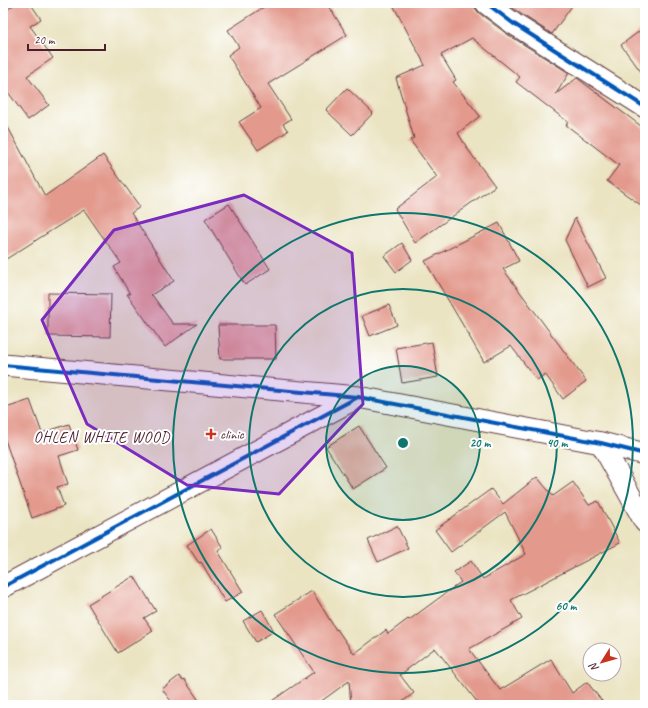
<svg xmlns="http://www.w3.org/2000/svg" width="648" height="708" font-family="Caveat,sans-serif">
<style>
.building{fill:#e39a8d}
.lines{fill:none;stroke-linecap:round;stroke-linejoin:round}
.minor-casing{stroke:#623d42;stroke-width:23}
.minor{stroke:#fff;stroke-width:21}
.cycleway-casing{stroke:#fff;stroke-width:6}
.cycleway{stroke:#0057b8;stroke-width:4}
.marked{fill:#7b2cbf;fill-opacity:0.2;stroke:#7b2cbf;stroke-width:3;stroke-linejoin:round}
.ring{fill:none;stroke:#0f766e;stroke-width:2}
.poi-dot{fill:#c8321e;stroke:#fff;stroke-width:1.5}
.labels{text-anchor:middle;stroke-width:4;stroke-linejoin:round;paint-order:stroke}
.poi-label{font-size:14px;fill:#4a1f2b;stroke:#fff;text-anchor:start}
.neighbourhood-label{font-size:15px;letter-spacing:1px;fill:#4a1f2b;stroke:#fff}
.centre{fill:#0f766e;stroke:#fff;stroke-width:2}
.ring-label{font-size:12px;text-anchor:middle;font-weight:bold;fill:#0f766e;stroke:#fff;stroke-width:4;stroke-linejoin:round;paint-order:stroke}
</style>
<rect width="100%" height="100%" fill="#fff"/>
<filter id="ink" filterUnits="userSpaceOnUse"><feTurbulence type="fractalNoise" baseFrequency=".025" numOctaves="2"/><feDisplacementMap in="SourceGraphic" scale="8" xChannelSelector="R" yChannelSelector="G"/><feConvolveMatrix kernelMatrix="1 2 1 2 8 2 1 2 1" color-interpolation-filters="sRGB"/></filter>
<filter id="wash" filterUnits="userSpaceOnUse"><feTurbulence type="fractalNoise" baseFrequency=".012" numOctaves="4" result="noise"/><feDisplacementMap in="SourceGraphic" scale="16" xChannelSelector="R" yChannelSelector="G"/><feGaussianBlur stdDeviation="0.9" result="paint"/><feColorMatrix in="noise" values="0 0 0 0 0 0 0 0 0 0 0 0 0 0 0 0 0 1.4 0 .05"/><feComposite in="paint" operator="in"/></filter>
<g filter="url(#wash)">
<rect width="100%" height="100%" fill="#ebe4c3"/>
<g id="blocks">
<g class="building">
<path d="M16,3H30L41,19L30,26L53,58L27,76L49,105L28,120L3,85V13Z"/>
<path d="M270,3H327L347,35L268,84L291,119L283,124L288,131L258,150L239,122L261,108L228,55L239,47L228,30Z"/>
<path d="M392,3H474L475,8L479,13L507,34L569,73L556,94L577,78L645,129V208L607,181L619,165L566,125L568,122L516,82L520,77L472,38L441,55L456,80L453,82L480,116L458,133L469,151L495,186L415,243L395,209L437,177L410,140L414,138L396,78L425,65Z"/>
<path d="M506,3H574L552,34L521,14Z"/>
<path d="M645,27V77L621,45Z"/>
<path d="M347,88L373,113L352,135L326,110Z"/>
<path d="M3,118L45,196L103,155L140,207L131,213L174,281L151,295H152L173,324H197L165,347L127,294H130L114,267L121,263L84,210L3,261Z"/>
<path d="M229,204L270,269L245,285L205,219Z"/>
<path d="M575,218L606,278L588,287L565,240Z"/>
<path d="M499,223L519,261L503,269L586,381L563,399L545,374L537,380L511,346L484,362L469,336H470L464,327L425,261Z"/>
<path d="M402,243L412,260L396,272L384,256Z"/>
<path d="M48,293L111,294L110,337L48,336Z"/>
<path d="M389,305L397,325L370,336L362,316Z"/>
<path d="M218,325H275L276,359H220Z"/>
<path d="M432,342L438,377L402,383L396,348Z"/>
<path d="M30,400L42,433L69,424L78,450L59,456L68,484L57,487L64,506L32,518L3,434V409Z"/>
<path d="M359,426L386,468L353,489L326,447Z"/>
<path d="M537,477L553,496L573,482L589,505L598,501L620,543L511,600L522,619L469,649L500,690L551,659L572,693L587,682L605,705H475L478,703L435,648L400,675L414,693L398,705H351L349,681L316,705H266L314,672L275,614L312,591L336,630L337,629L354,654L386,630L388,634L408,619L409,620L461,582L454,572L471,561L483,579L526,554L505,512L451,552L435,530L491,489L503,504Z"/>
<path d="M397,526L408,548L378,562L368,540Z"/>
<path d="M211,529L223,548L218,551L243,592L225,602L201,562L199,563L187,545Z"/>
<path d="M134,576L156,611L144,618L153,631L118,653L88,604Z"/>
<path d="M262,610L274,631L256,642L243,621Z"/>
<path d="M179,676L182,680L184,679L202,705H174L162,689Z"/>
</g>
</g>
</g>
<g filter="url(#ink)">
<use href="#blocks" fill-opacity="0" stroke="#623d42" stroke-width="1"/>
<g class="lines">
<g class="minor-casing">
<g id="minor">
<path d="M486,3L514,24L645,107"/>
<path d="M3,365L358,397L601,443L645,454"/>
<path d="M601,443L645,522"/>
<path d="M3,587L358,397"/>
</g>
</g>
<use href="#minor" class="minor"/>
<g class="cycleway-casing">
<g id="cycleway">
<path d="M486,3L514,24L645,107"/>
<path d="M3,365L358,397L601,443L645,454"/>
<path d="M3,587L358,397"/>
</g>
</g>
<use href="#cycleway" class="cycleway"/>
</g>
</g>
<path class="marked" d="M244,195L352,253L363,404L279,494L187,485L87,424L42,320L114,230Z"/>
<circle cx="403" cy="443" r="77" fill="#0f766e" fill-opacity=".12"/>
<g class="ring">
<circle cx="403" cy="443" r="77"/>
<circle cx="403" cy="443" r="154"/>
<circle cx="403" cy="443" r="230"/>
</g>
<path class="poi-dot" d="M209 428h4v4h4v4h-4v4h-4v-4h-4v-4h4z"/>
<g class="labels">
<g class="poi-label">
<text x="220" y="439">clinic</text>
</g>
<g class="neighbourhood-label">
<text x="102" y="442">OHLEN WHITE WOOD</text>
</g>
</g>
<circle cx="403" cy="443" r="6" class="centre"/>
<g class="ring-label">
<text x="480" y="447">20 m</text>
<text x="557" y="447">40 m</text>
<text x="566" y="610">60 m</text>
</g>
<rect width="648" height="708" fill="none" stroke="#fff" stroke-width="16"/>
<g transform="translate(602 662) rotate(233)"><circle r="19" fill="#ffffff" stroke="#b7a5aa"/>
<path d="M0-3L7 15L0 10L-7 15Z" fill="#c8321e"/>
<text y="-6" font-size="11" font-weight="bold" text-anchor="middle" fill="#4a1f2b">N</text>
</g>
<path d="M28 44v6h77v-6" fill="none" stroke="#4a1f2b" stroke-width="2"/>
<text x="34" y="44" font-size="12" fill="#4a1f2b" stroke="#ffffff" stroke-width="3" paint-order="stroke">20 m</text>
</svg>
